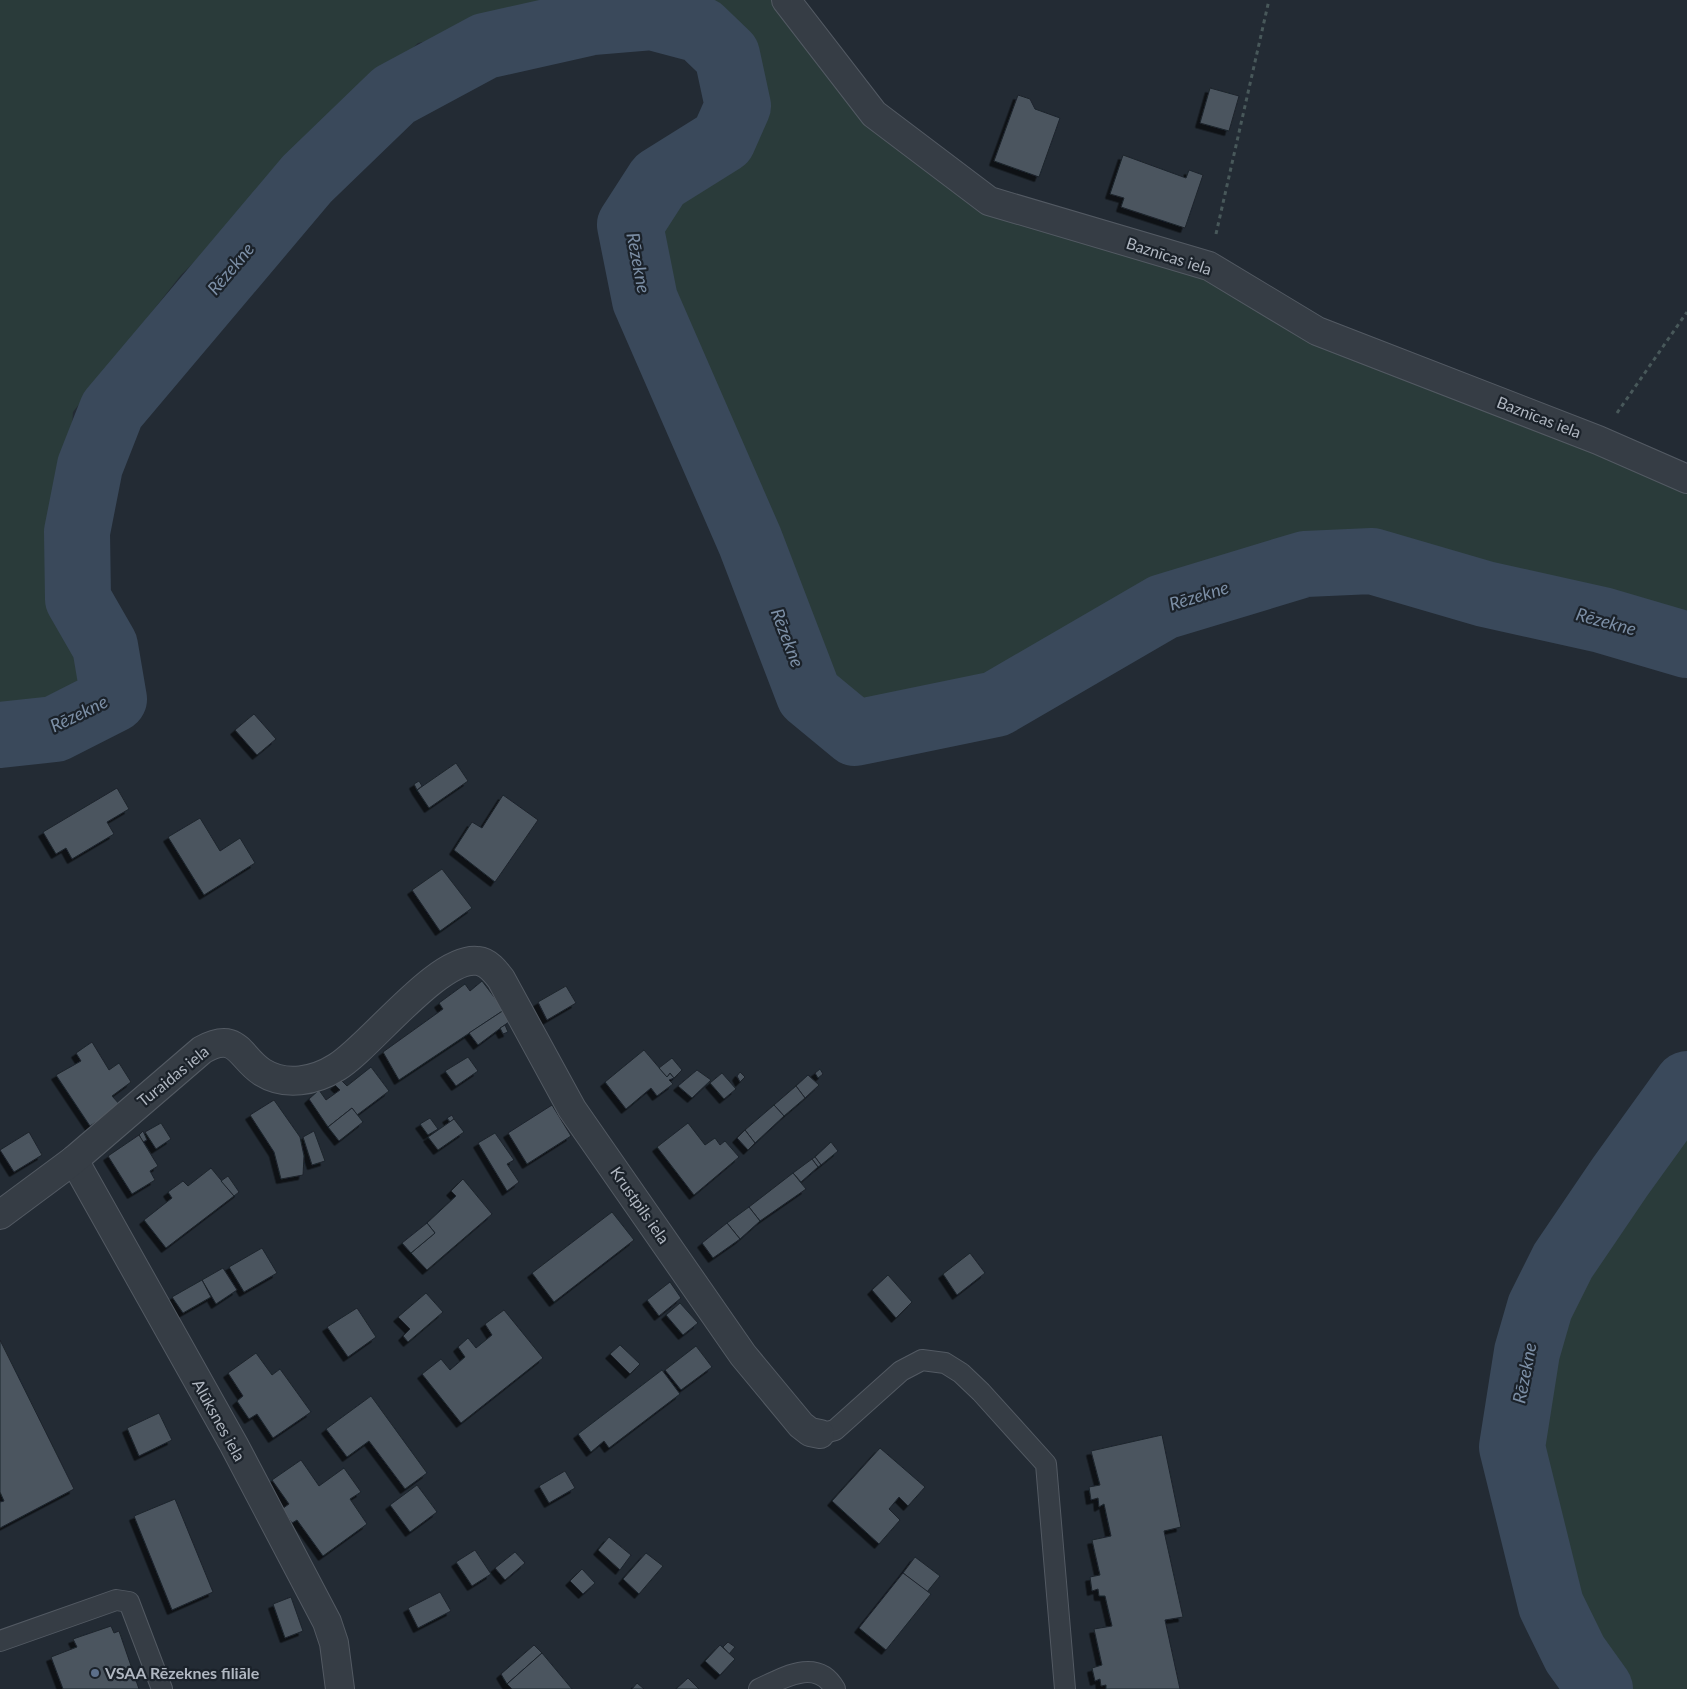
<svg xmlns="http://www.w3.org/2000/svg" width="1687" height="1689" font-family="Lato,sans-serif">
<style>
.green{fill:#2a3b3a}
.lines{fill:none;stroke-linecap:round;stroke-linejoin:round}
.river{stroke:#3a495b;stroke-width:66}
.building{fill:#4b555f;stroke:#1d242c;filter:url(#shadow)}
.lane-casing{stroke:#535a63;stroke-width:22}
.street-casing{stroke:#535a63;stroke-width:30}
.path{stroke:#48585a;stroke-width:3;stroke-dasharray:4 4;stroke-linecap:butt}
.lane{stroke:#363d45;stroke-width:20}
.street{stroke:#363d45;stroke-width:28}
.service-dot{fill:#5c6f8a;stroke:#1b222a;stroke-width:2}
.labels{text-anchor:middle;stroke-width:4.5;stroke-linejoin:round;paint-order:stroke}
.street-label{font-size:16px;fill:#b0b7c1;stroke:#1b222a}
.poi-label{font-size:16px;font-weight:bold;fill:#b0b7c1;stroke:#1b222a;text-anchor:start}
.water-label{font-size:18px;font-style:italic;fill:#7c8fa6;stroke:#1b222a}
</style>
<defs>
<filter id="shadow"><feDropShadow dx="-4.5" dy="4.5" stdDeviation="0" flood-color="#0009"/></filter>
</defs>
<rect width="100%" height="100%" fill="#232b34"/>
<g class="green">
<path d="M0,0H638L418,43L181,275L73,412L59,607L78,599L114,699L0,706Z"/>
<path d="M680,0H774L874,114L989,201L1209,266L1687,484V645L1372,561L1305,564L1163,607L996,704L855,733L809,695L750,541L645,300L630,226L744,152L756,39Z"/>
<path d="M1687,1096V1689H1612L1535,1547L1524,1366L1620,1177Z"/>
</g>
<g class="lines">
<g class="river">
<path d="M0,735L55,729L114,699L105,646L78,599L77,532L90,466L112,410L307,179L394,95L485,46L592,22L652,17L701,30L727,55L738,106L723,140L659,180L630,225L645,300L750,541L809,695L855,733L996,704L1163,607L1305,564L1372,561L1485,594L1602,620L1687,645"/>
<path d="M1600,1689L1575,1654L1551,1605L1512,1447L1527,1352L1540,1307L1563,1261L1620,1177L1687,1084"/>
</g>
</g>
<g class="building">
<path d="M1210,88L1239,96L1229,131L1200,123Z"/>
<path d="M1018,95L1030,99L1035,109L1060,118L1039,177L994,161Z"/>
<path d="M1123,155L1186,178L1189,170L1203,175L1185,228L1121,207L1124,198L1110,194Z"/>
<path d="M254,714L276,739L257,755L235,730Z"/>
<path d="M456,763L468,781L429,808L417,790Z"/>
<path d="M419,781L422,786L417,790L414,784Z"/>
<path d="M117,788L129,809L107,822L114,834L72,859L66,848L56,854L43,832Z"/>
<path d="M503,795L538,820L495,882L454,850L472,822L482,828Z"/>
<path d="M200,818L220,851L240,838L255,863L204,895L168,837Z"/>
<path d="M442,869L472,908L440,931L412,890Z"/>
<path d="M482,981L504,1010L399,1080L383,1052L443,1009L439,1003L465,984L470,991Z"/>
<path d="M566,986L576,1003L547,1020L538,1002Z"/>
<path d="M504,1010L510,1021L478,1045L469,1033Z"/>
<path d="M505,1025L508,1032L503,1034L500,1028Z"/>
<path d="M92,1042L109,1070L119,1063L131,1082L112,1096L121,1106L90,1126L56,1075L81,1061L76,1053Z"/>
<path d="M644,1050L667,1077L670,1073L674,1078L669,1080L673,1084L657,1096L651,1088L626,1109L605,1082Z"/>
<path d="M468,1057L478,1071L456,1086L445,1071Z"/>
<path d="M672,1058L682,1070L674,1078L670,1073L667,1077L659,1068Z"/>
<path d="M371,1067L389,1091L357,1115L352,1108L328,1127L309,1099L319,1090L326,1100L340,1090L335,1085L341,1080L347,1086Z"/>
<path d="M820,1069L823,1074L818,1078L815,1073Z"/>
<path d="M697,1070L711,1080L692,1098L678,1086Z"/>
<path d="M740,1072L745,1077L740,1082L737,1076Z"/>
<path d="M722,1073L736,1089L724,1099L710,1083Z"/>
<path d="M808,1075L819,1085L805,1098L796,1086Z"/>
<path d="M796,1086L805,1098L784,1116L774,1105Z"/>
<path d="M274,1100L300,1137L304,1156L303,1175L281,1179L274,1152L250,1115Z"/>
<path d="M552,1105L571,1136L527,1164L508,1133Z"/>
<path d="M774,1105L784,1116L755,1143L745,1130Z"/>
<path d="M352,1108L363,1122L339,1141L328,1127Z"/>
<path d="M452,1115L454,1119L450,1122L447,1118Z"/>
<path d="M430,1118L438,1129L428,1135L420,1124Z"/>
<path d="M454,1119L464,1132L438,1150L428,1137Z"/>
<path d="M161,1123L171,1139L156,1149L145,1132Z"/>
<path d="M688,1123L705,1145L715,1138L720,1145L725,1141L739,1157L694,1195L657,1147Z"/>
<path d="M745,1130L755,1143L748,1150L737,1138Z"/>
<path d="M143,1131L147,1140L143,1142L139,1135Z"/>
<path d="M314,1131L325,1161L312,1165L303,1137Z"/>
<path d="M29,1132L42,1155L14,1172L0,1150Z"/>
<path d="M495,1133L514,1160L507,1164L519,1182L507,1191L478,1143Z"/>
<path d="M139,1135L158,1166L150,1171L155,1180L132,1194L108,1156Z"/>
<path d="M831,1142L838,1151L821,1165L815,1157Z"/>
<path d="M815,1157L821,1165L818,1167L812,1159Z"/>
<path d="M812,1159L818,1167L801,1182L793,1173Z"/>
<path d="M211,1168L234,1196L166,1248L144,1220L172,1198L168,1192L183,1181L188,1186Z"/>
<path d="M793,1173L806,1189L760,1221L749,1207Z"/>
<path d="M228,1176L239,1192L234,1196L221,1181Z"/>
<path d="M463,1179L492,1214L427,1270L411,1253L435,1233L427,1223L456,1196L451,1191Z"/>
<path d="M749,1207L760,1221L740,1239L727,1223Z"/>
<path d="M612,1212L634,1240L554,1302L532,1273Z"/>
<path d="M427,1223L435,1233L411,1253L402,1243Z"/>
<path d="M727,1223L740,1239L713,1258L702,1243Z"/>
<path d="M262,1248L277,1273L244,1292L229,1267Z"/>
<path d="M970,1253L985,1273L957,1295L943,1274Z"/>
<path d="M223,1268L237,1290L216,1304L202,1280Z"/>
<path d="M888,1275L912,1302L896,1318L872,1290Z"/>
<path d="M202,1280L211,1297L183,1313L172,1297Z"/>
<path d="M670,1282L681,1298L659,1316L647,1300Z"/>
<path d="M426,1293L443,1312L408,1342L403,1336L410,1329L398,1317Z"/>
<path d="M680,1303L698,1323L683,1335L666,1315Z"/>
<path d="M357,1308L376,1337L348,1357L327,1327Z"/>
<path d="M504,1310L543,1358L461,1423L422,1374L441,1359L450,1370L465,1357L458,1347L468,1338L476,1348L492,1335L485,1324Z"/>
<path d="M0,1340L74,1489L0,1528V1502L4,1501L0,1492Z"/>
<path d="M620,1345L640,1364L630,1374L610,1354Z"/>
<path d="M696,1346L712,1367L681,1390L665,1370Z"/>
<path d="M256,1353L272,1375L280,1369L311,1412L273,1438L257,1414L249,1419L237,1401L243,1396L228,1373Z"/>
<path d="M662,1370L680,1394L609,1448L604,1441L591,1452L578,1434Z"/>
<path d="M371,1396L427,1473L405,1489L369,1441L347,1457L326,1429Z"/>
<path d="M159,1413L172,1440L139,1456L127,1428Z"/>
<path d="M1162,1435L1181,1527L1164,1531L1183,1617L1165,1620L1180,1689H1106V1685L1101,1686L1100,1679L1095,1681L1092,1668L1102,1665L1094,1629L1112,1626L1105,1596H1099L1098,1589L1092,1591L1090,1577L1100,1575L1092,1540L1111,1536L1104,1504L1099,1507L1098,1498L1091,1500L1089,1487L1100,1485L1091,1451Z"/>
<path d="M880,1448L925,1487L908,1506L899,1497L889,1509L900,1520L879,1544L832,1501Z"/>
<path d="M301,1460L319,1486L344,1468L361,1492L350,1499L367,1524L323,1556L297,1520L292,1523L282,1509L289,1504L272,1480Z"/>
<path d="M565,1471L575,1488L549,1503L539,1486Z"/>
<path d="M417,1485L437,1512L410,1532L390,1505Z"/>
<path d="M175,1499L213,1592L172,1610L134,1516Z"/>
<path d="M609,1537L631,1555L620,1570L598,1550Z"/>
<path d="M475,1550L491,1574L472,1586L456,1562Z"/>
<path d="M515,1552L525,1563L505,1580L495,1568Z"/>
<path d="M646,1553L663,1566L639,1594L623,1579Z"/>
<path d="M915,1557L940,1576L927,1592L903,1573Z"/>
<path d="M582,1569L595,1583L583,1594L570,1581Z"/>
<path d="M903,1573L931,1594L886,1650L859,1628Z"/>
<path d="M440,1592L451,1611L418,1628L408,1608Z"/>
<path d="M291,1597L303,1631L285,1638L273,1604Z"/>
<path d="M111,1626L114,1633L119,1631L139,1689H63L51,1657L77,1647L73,1639Z"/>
<path d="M728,1642L735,1647L729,1654L723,1647Z"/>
<path d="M534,1645L542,1653L507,1684L501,1674Z"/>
<path d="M720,1645L735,1659L720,1675L705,1661Z"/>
<path d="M542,1653L572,1689H512L507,1684Z"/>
<path d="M688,1678L699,1689H676Z"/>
<path d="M637,1683L644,1689H632Z"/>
</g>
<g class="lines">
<g class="lane-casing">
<g id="lane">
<path d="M820,1434L835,1430L901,1371L922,1360L945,1363L961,1373L981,1392L1046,1464L1065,1689"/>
<path d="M0,1641L116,1600L129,1602L162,1689"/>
<path d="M759,1689C783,1678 817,1657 835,1689"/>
</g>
</g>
<g class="street-casing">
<g id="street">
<path d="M786,0L874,114L989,201L1209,266L1317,331L1598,440L1687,479"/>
<path d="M74,1160L234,1445L327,1622L334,1643L340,1689"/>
<path d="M0,1215L74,1160L202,1050C238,1030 239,1057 262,1072C286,1087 315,1081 337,1067C370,1047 439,955 478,961C488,962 495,971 501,979L572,1109L743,1355L801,1425L810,1432L820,1434"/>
</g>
</g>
<g class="path">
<path d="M1216,234L1269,0"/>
<path d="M1617,413L1687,312"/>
</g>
<use href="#lane" class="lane"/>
<use href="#street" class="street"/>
</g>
<circle class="service-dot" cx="95" cy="1673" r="5"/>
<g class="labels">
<g class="street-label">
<text transform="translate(1169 256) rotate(18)" y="6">Baznīcas iela</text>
<text transform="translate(1539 417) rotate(21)" y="6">Baznīcas iela</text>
<text transform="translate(173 1076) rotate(-39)" y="6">Turaidas iela</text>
<text transform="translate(640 1205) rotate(55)" y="6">Krustpils iela</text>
<text transform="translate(219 1420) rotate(61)" y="6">Alūksnes iela</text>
</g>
<g class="poi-label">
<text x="105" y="1679">VSAA Rēzeknes filiāle</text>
</g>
<g class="water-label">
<text transform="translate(638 263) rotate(79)" y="6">Rēzekne</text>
<text transform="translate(231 269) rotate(-50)" y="6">Rēzekne</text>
<text transform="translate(1199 596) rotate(-17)" y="6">Rēzekne</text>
<text transform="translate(1606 622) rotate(15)" y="6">Rēzekne</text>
<text transform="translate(787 638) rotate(69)" y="6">Rēzekne</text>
<text transform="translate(79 714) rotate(-26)" y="6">Rēzekne</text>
<text transform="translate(1525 1373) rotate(-79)" y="6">Rēzekne</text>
</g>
</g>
</svg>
